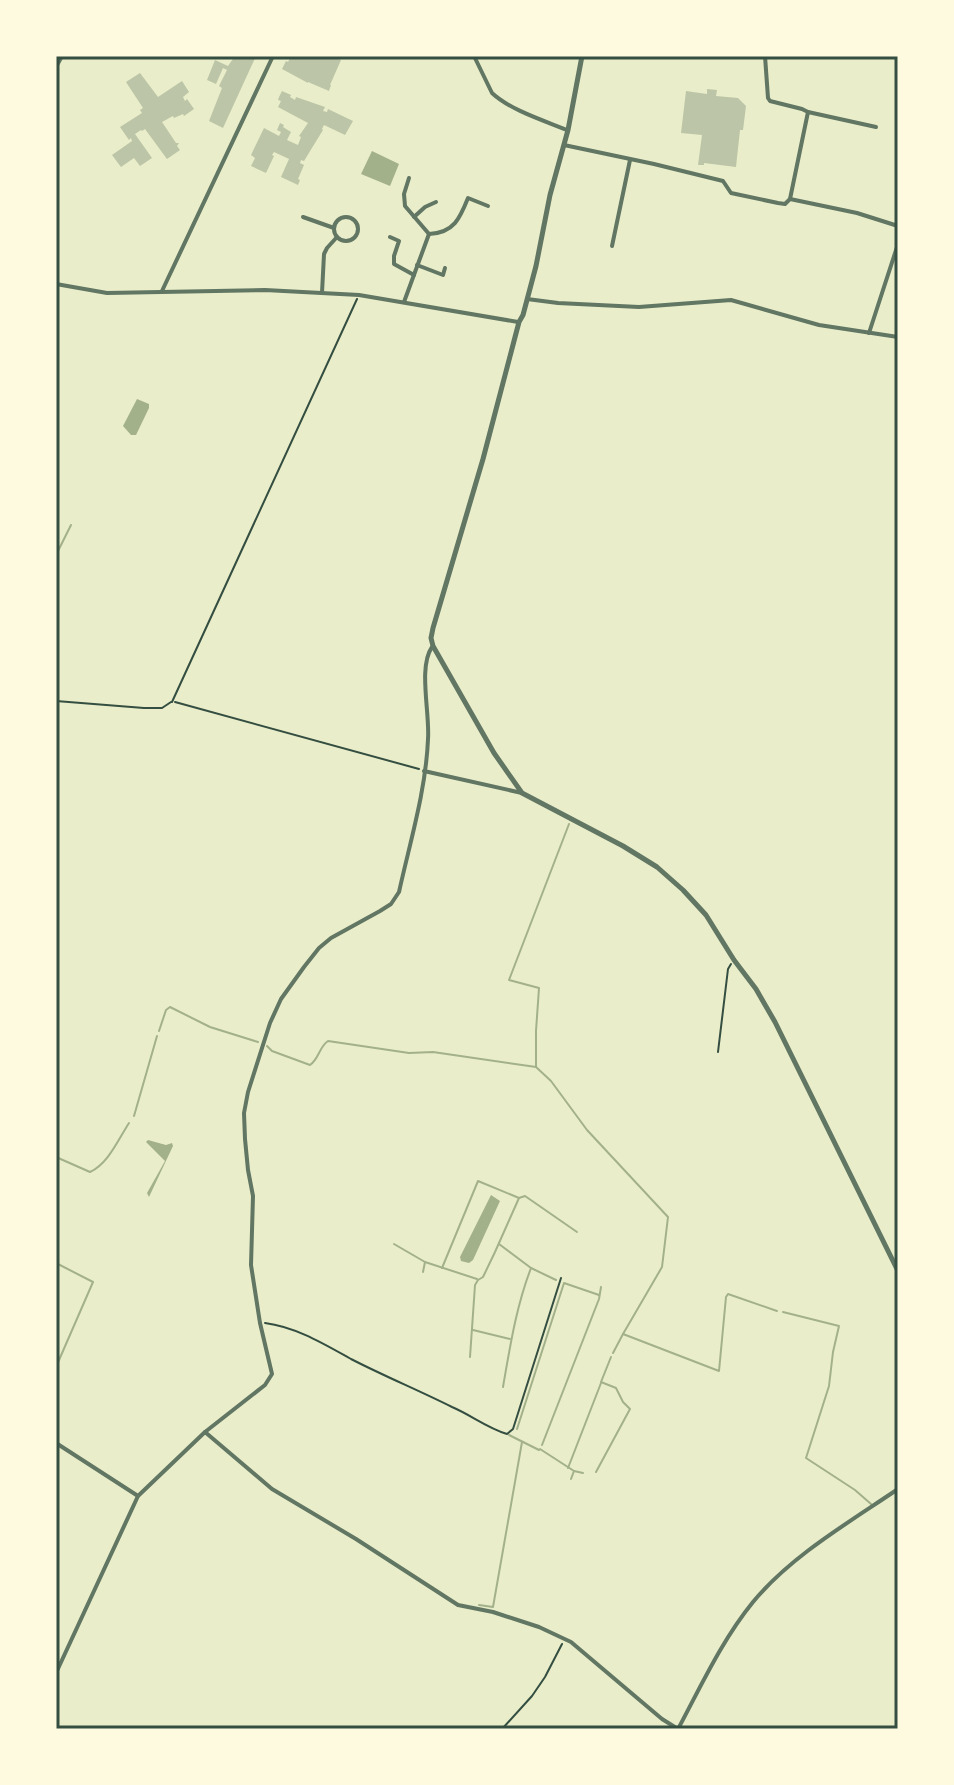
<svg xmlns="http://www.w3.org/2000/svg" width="954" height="1785" font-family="'Source Serif 4',serif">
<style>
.water{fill:#a3b18a}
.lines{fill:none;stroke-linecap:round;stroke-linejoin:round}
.stream{stroke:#a3b18a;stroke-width:2}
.building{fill:#bcc5a7}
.path{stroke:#344e41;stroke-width:2}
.minor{stroke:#617663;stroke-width:4}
.tertiary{stroke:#617663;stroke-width:5}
.neatline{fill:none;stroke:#344e41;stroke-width:3}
</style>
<rect width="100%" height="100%" fill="#e9edc9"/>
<g class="water">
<path d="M372,151L399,164L390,186L361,174Z"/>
<path d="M137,399L149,404V408L136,435H131L123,426Z"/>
<path d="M148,1140L166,1145L172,1143L173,1146L149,1197L147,1193L165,1161L146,1142Z"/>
<path d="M491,1195L500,1201L473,1260L469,1263L461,1261L460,1257Z"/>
</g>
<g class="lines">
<g class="stream">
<path d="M56,555L71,525"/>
<path d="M159,1031L166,1010L170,1007L210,1027L258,1042"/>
<path d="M267,1046L272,1051L310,1065C319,1059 319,1047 328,1041L409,1053L433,1052L536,1067L551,1081L587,1130L668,1217L662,1267L623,1334L719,1371L726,1297L728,1294L777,1311"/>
<path d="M536,1067V1031L539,988L509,980L569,824"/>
<path d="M134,1116L157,1036"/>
<path d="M56,1157L90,1172C108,1164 118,1140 129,1123"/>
<path d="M519,1198L525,1196L577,1232"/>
<path d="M394,1244L425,1262L477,1279"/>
<path d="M499,1244L531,1268L556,1280"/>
<path d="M56,1263L93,1282L56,1367"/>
<path d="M442,1268L478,1181L519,1198L495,1252L483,1277L478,1280L475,1285L470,1357"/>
<path d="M423,1272L425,1262"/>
<path d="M783,1312L839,1326L833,1352L829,1386L806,1458L855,1490L871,1504"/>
<path d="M473,1330L510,1339"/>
<path d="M613,1353L623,1334"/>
<path d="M503,1387C510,1347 516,1307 531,1268"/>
<path d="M517,1429L564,1283L599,1295"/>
<path d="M509,1435L539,1450"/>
<path d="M542,1445L599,1299L601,1287"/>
<path d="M540,1449L574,1471L571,1479"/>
<path d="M568,1468L601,1383"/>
<path d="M574,1471L583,1473"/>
<path d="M596,1472L630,1409L623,1402L616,1388L601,1382L611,1357"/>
<path d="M479,1605L493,1607L522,1442"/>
</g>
</g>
<g class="building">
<path d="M235,56L244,59L246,56H256L223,128L209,121L222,88L219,86L227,70L223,68L216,84L207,80L215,60L228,66Z"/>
<path d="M291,56H333L341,60L330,85H331L329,91L308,82V83L282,69L286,61L288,62Z"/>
<path d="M140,73L158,97L182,81L189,92L183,97L185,101L187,99L194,109L184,116L183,114L174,118L173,116L162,122L176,143H179L177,146L180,150L167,159L145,129L142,131L141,130L135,134L152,158L140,166L134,158L121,167L112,155L132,141L131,138L129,140L120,127L142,113L140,110L143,108L126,82Z"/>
<path d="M707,89L717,90L716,96L738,98L746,106L743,130H740L736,167L704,163V165H698L702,135L681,133L686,91L707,94Z"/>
<path d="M282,91L291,95L290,97L295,100L296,97L325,107L323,111L327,112L328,109L353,121L345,135L324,125L322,129L323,130L304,161L301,160L300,163L304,165L298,179L300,180L298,185L281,177L289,159L274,152L272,155L274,156L266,173L251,166L255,158L251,155L264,128L279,136L281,132L277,130L280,123L284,125L283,127L291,132L287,140L298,145L301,137L299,136L308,123L278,107L281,101L278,100L279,97Z"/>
</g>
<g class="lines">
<g class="path">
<path d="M56,701L144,708H162L171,702"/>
<path d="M172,702L357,299"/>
<path d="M175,702L419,769"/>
<path d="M718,1052L728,969L731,964"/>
<path d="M265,1323C296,1327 324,1344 351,1359C384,1376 418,1390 452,1407C471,1415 487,1428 507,1434L513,1429L561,1278"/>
<path d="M502,1729L532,1696L545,1677L562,1644"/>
</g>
<g class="minor">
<path d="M474,56L492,93C510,110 545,121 567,130"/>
<path d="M765,56L768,98L770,101L802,109L808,112L790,199"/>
<path d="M56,67L62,56"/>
<path d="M808,112L876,127"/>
<path d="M564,145L654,164L723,181L731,193L778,203L785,204L790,199L857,213L898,226"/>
<path d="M409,178L404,194L405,206L429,234C454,233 460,218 468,198L488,206"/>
<path d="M303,217L334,228"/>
<path d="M414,217L425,207L436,202"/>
<circle cx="346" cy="229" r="12"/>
<path d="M390,237L399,241L394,256V264L414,275"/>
<path d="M612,246L630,160"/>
<path d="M417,265L443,275L445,268"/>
<path d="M56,284L107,293L265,290L359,295L518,322"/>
<path d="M162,291L273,56"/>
<path d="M322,293L324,254L327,248L337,237"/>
<path d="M527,299L558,303L639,307L731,300L819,325L898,337"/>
<path d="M404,302L429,234"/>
<path d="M869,333L898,244"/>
<path d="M424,771L522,793"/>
<path d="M205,1432L272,1489L356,1539L458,1605L493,1612L539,1627L571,1642L662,1719L678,1729"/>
<path d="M56,1443L138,1496"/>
<path d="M56,1673L138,1496L205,1432L265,1385L272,1374L260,1323L251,1265L253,1196L248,1170L245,1139L244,1113L248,1092L270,1023L281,999L304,967L319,948L331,938L380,911L391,904L399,892C410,842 426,790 428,739C430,713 418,667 432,647"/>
<path d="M678,1729C701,1686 722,1640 753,1602C791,1556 848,1523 898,1489"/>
</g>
<path class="tertiary" d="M582,56L568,130L550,195L536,266L523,315L519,322L483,459L433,628L431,638L433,646L494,753L522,793L623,846L657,867L683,890L706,915L734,960L756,989L775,1022L898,1271"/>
</g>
<rect width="954" height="1785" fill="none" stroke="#fefae0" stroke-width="116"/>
<rect x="58" y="58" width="838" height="1669" class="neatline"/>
</svg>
